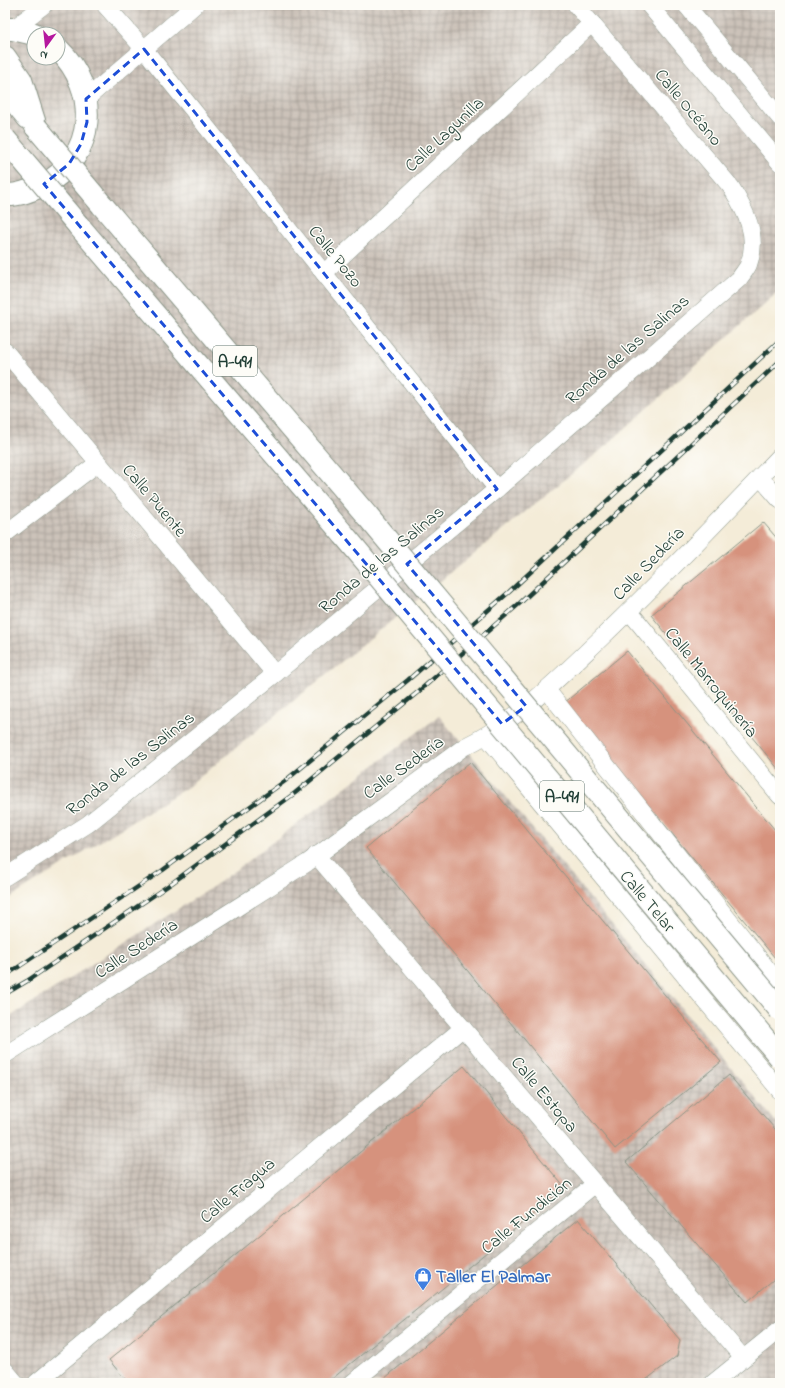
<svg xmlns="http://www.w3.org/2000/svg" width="785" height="1388" font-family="'Indie Flower',sans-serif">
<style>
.industrial{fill:url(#industrial-grid);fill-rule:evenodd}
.building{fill:#d6927d}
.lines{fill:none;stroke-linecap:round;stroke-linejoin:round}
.street-casing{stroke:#8a9486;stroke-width:18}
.secondary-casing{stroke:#8a9486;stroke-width:24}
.highway-casing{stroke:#8a9486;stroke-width:24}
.street{stroke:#fff;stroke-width:17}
.secondary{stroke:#fff;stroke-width:22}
.highway{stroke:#fff;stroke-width:22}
.rail-casing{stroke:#1f3d34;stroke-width:4.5}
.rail{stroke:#fdfcf7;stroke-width:3;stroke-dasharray:9;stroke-linecap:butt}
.highway-bridge-casing{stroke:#8a9486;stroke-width:24;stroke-linecap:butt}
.highway-bridge{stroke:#fff;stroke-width:22}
.marked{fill:none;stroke:#1d4ed8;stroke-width:3;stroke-dasharray:8 5;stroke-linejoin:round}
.labels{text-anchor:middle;stroke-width:3;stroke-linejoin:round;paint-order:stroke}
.shield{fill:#fdfcf7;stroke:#62766e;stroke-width:1}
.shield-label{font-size:17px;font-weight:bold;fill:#1f3d34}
.street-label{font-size:18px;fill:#1f3d34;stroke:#fdfcf7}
.shop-label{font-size:18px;font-weight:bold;fill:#366cbe;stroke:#fdfcf7;text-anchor:start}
</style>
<defs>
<pattern id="industrial-grid" width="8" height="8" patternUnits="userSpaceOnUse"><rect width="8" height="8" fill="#ccc2b9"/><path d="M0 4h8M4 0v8" fill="none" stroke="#a59f97"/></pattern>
</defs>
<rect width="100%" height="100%" fill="#fdfcf7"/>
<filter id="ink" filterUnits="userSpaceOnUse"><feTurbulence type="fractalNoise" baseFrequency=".025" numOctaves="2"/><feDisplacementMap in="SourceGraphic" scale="8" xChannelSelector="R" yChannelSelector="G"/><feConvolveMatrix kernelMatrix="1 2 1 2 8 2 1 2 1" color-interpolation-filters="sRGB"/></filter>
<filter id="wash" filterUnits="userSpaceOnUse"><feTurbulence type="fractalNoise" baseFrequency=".012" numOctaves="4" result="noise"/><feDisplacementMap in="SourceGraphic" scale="16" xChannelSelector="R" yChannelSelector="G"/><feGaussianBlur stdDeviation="0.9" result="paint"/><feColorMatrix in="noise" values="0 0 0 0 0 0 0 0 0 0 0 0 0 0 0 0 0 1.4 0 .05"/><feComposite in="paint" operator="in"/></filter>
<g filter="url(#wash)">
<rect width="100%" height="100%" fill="#f4ecd8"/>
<g class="industrial">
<path d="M5,5H780V290L601,450L189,786L5,901ZM34,34H58V58H34Z"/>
<path d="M439,716L780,1127V1383H5V1020L220,882Z"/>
</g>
<g id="blocks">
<g class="building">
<path d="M763,522L780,542V771L651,615Z"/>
<path d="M627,651L780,836V964L564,703Z"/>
<path d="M470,762L721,1062L615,1149L366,848Z"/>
<path d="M464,1066L565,1188L327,1383H128L109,1360Z"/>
<path d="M729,1075L780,1135V1274L747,1302L626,1162Z"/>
<path d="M578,1219L680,1340L677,1356L642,1383H379Z"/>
</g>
</g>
</g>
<g filter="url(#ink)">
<use href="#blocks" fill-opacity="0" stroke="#8a9486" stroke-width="1"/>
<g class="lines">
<g class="street-casing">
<g id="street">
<path d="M105,5L144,49L497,489"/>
<path d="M649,5L780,163"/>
<path d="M686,5L780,118"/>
<path d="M13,29L44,5"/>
<path d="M86,99L195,5"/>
<path d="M324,273L592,23"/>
<path d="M5,351L275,674"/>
<path d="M760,477L780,500"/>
<path d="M5,534L98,463"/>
<path d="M629,611L780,796"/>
<path d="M547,690L780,985"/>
<path d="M486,736L780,1091"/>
<path d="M316,855L743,1358"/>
<path d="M5,877L88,824L275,674L497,489L739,279C742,274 748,268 749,263C759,235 745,210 731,187L576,5"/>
<path d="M5,1055L307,863L464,747C516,722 558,679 599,640C661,581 721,518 780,456"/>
<path d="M5,1370L16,1383"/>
<path d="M36,1383L463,1028"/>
<path d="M352,1383L595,1184"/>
<path d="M713,1383L780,1329"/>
</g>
</g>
<g class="secondary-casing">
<g id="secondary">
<path d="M5,29H13L34,34"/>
<path d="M5,195C18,196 32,190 43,185C97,157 100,89 58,49"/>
</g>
</g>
<g class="highway-casing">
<g id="highway">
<path d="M5,57L21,80L36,127"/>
<path d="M5,90L28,118"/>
<path d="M102,205L368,517"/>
<path d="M78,225L344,535"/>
</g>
</g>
<use href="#street" class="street"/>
<use href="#secondary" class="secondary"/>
<use href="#highway" class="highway"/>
<g class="rail-casing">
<g id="rail">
<path d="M5,976L163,870L285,781L408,680L509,592L780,340"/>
<path d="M5,994L27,981L172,883L295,793L418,692L520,603L780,361"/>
</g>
</g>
<use href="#rail" class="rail"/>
<g class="highway-bridge-casing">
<g id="highway-bridge">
<path d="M36,127L102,205"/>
<path d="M5,139L78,225"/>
<path d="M368,517L780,1010"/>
<path d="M344,535L780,1057"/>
</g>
</g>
<use href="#highway-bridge" class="highway-bridge"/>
</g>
</g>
<path class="marked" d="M144,49L497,489L407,564L526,706L502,724L44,184L69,164L81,144L87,122L86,99Z"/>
<defs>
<g id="shop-pin" transform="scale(0.9)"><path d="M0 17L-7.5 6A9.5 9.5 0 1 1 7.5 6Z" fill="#3f7fe0" stroke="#fdfcf7"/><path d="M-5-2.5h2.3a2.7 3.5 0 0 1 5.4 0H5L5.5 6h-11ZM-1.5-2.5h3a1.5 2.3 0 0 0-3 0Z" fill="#fff"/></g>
</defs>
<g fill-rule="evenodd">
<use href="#shop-pin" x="423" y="1276"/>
</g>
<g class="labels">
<g class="shield">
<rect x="213" y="346" width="44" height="30" rx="3"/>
<rect x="540" y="781" width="44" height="30" rx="3"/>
</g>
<g class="shield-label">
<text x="235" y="367">A-491</text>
<text x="562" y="802">A-491</text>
</g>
<g class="street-label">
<text transform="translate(689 107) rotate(50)" y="6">Calle Océano</text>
<text transform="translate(444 134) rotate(-43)" y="6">Calle Lagunilla</text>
<text transform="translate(336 256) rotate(51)" y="6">Calle Pozo</text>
<text transform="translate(627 349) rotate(-41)" y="6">Ronda de las Salinas</text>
<text transform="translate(155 500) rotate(50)" y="6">Calle Puente</text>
<text transform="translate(381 559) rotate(-40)" y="6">Ronda de las Salinas</text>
<text transform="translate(648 563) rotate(-46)" y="6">Calle Sedería</text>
<text transform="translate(712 682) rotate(51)" y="6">Calle Marroquinería</text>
<text transform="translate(130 763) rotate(-38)" y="6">Ronda de las Salinas</text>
<text transform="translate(403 767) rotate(-36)" y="6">Calle Sedería</text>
<text transform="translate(648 901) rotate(50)" y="6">Calle Telar</text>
<text transform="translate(136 948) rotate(-33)" y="6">Calle Sedería</text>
<text transform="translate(545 1094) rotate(50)" y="6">Calle Estopa</text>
<text transform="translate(237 1190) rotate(-40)" y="6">Calle Fragua</text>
<text transform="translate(526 1215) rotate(-39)" y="6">Calle Fundición</text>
</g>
<g class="shop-label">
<text x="436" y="1282">Taller El Palmar</text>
</g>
</g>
<rect width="785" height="1388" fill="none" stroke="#fdfcf7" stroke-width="20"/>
<g transform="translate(46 46) rotate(195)"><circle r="19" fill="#fdfcf7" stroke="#a4b0a9"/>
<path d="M0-3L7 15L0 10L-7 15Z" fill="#b5179e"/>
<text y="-6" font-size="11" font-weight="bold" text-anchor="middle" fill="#1f3d34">N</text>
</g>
</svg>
